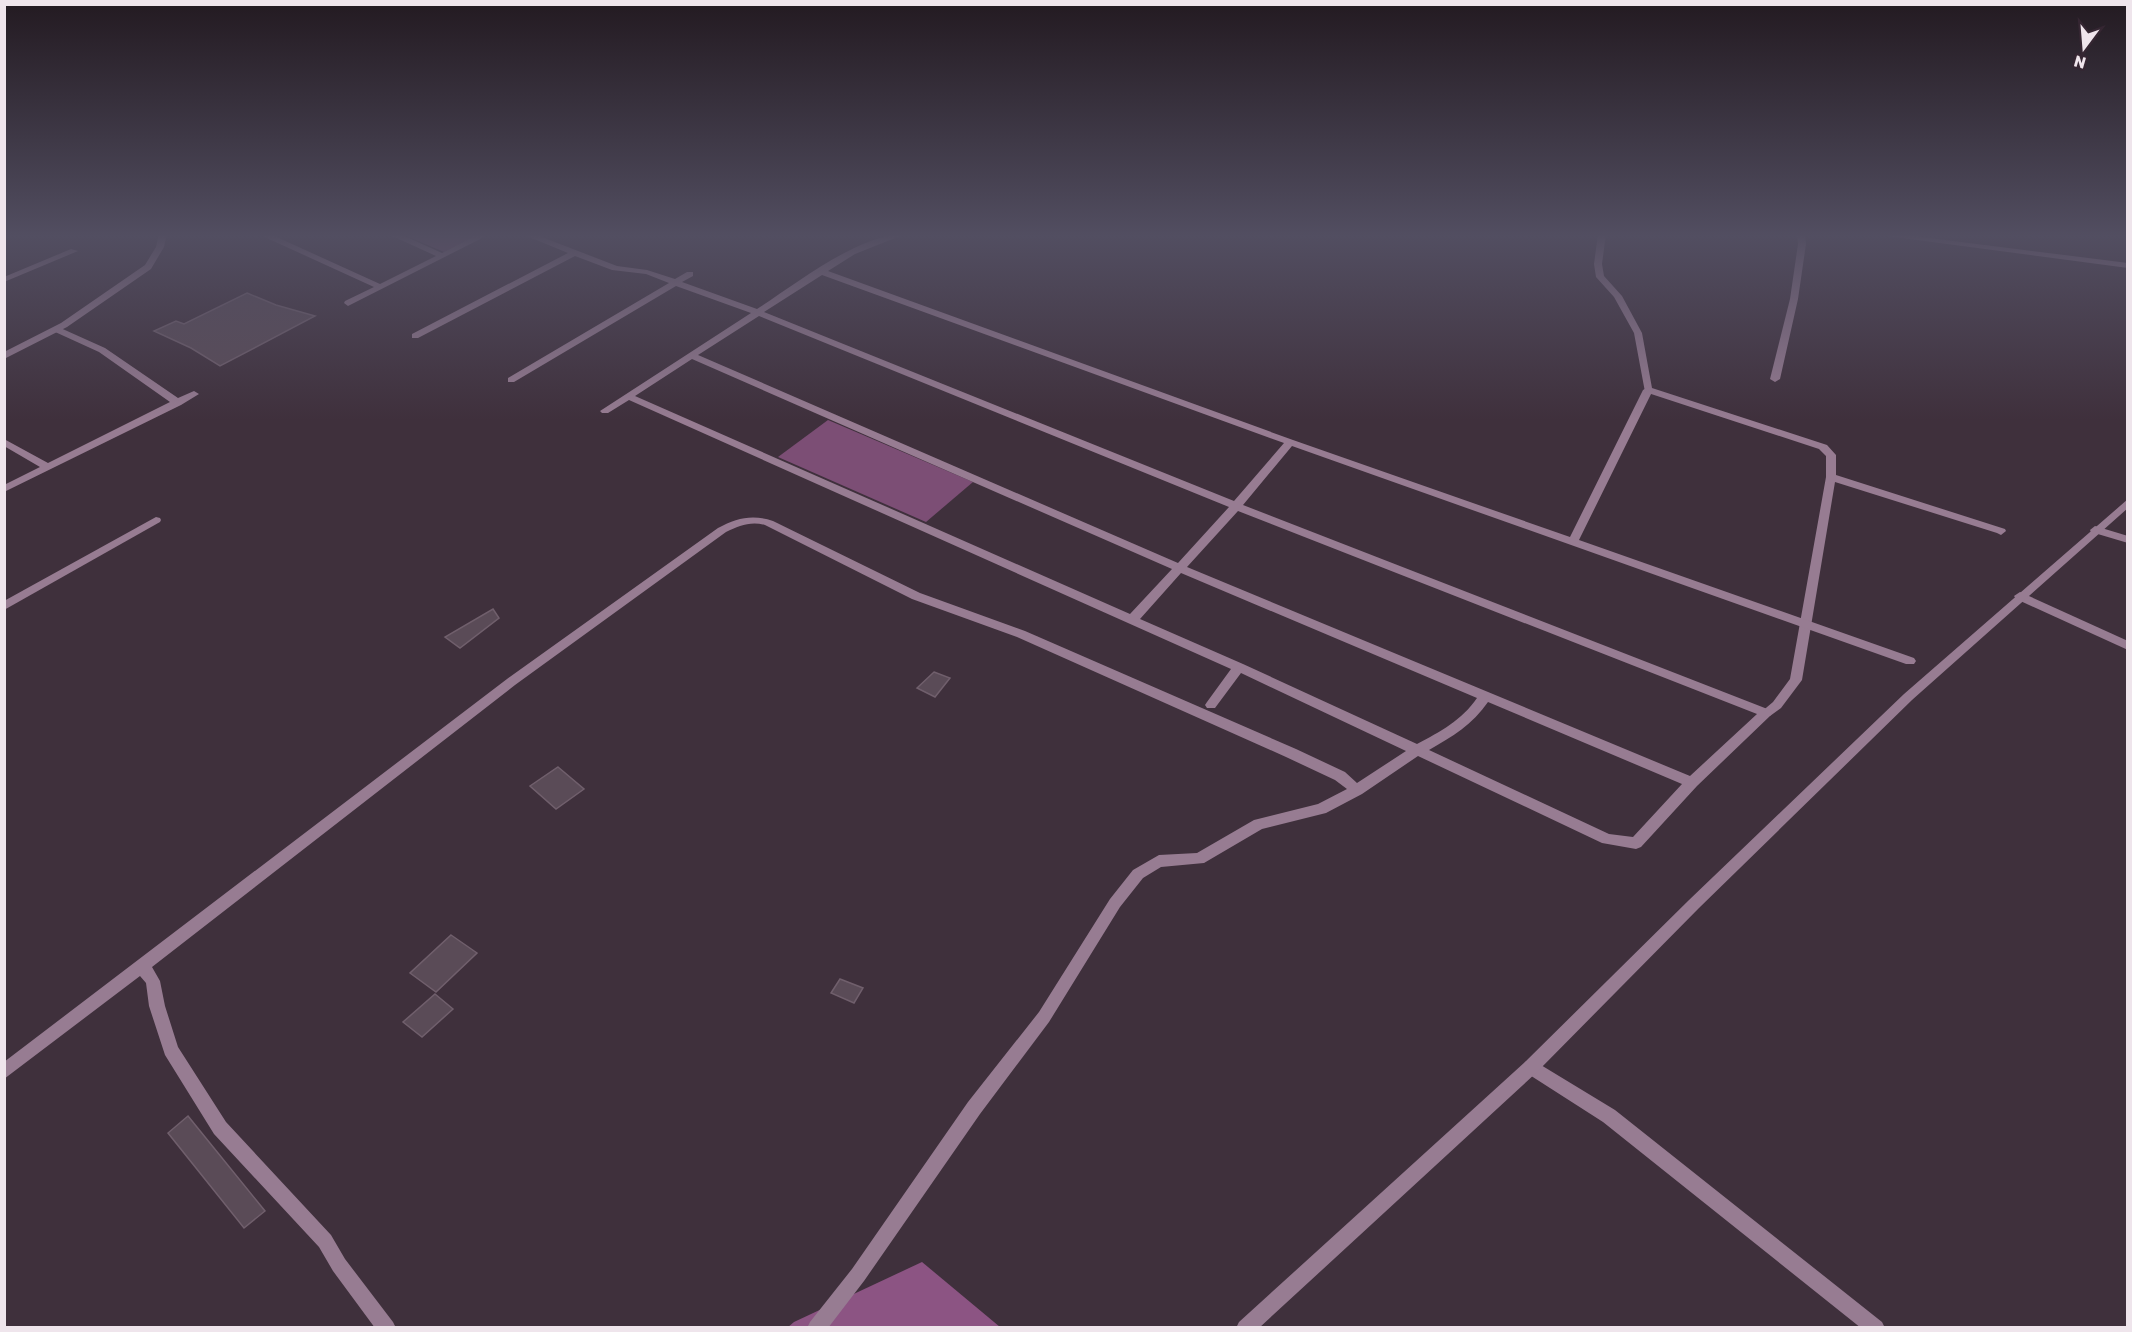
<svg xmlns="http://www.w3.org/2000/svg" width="2132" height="1332" font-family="Rubik,sans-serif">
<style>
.green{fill:#7c4e75}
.forest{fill:#8c5483}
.building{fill:#5a4b57;stroke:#705f6c;stroke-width:1.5}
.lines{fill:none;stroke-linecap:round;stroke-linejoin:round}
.service{fill:#977c92;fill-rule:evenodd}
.minor{fill:#977c92;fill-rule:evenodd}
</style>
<rect width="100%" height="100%" fill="#3f303c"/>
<g class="green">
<path d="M402,234H480L444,252Z"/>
<path d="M828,420L973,482L926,522L778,457Z"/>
</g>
<path class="forest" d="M922,1262L1000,1327L787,1328L794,1322Z"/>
<g class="building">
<path d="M247,293L276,305L315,316L220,366L191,348L154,331L176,321L184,324Z"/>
<path d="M493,609L499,618L460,648L445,637Z"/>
<path d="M934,672L950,678L935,697L917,688Z"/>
<path d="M558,767L584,789L556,809L530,786Z"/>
<path d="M451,935L477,953L436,992L410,973Z"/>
<path d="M840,979L863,988L854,1003L831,993Z"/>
<path d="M435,994L453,1009L422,1037L403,1022Z"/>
<path d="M188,1116L265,1211L244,1228L168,1133Z"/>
</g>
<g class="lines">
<g class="service">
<path d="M1598,234H1606L1602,264L1604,276L1622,296L1642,333L1652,388L1827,445L1836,455V475L2005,529L2006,531L2001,535L1997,533L1835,482L1802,680L1781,708L1770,716H1762L1760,713L1773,702L1790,679L1826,477V456L1819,449L1645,392L1634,333L1614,297L1596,277L1594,264Z"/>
<path d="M1797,234H1805L1806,244L1798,299L1780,379L1775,382L1770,379L1790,299L1798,244Z"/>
<path d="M56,326L105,348L178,398L194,391L199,394L181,405L4,492V485L40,467L4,446V439L48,463L170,402L99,352L53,331L52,329Z"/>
<path d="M2095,526L2128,536V543L2091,532L2090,530Z"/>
<path d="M2020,592L2128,641V650L2016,599L2014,596Z"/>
<path d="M1531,1059L1615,1110L1882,1322L1885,1328H1861L1603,1122L1525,1072L1523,1067L1525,1062Z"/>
</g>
<g class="minor">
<path d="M159,234H167L164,247L151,269L67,327L4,359V352L61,323L145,265L156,247Z"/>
<path d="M258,234H270L380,284L436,256L388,234H400L442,253L479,234H490L348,306L344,303L345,301L374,287Z"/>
<path d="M522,234H534L617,266L647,270L675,279L687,272H693V276L682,282L757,309C796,284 858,234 905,234L855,254L828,271L1293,440L1570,537L1643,390L1648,387L1651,388L1653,390L1579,540L1914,658L1916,661L1914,664H1906L1292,446L1243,505L1770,710L1772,713L1770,716L1697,786L1641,847L1636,849L1602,843L1418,756L1362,794L1326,813L1262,829L1204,863L1161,867L1143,878L1120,907L1049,1022L980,1114L864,1281L828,1328H807L810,1322L852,1269L968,1102L1039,1012L1110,899L1133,870L1159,855L1197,853L1254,820L1318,804L1347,789L1335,780L1286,757L1017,637L912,599L765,525C750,521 739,526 726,532L515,685L152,967L160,981L165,1006L178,1047L226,1122L331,1235L345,1259L393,1322L396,1328H375L333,1271L319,1247L214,1134L165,1055L149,1006L146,983L140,976L4,1079V1062L507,679L718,528C737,518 752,514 773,521L920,593L1025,631L1296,749L1345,772L1357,783L1406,751L1241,673L1215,708H1207L1205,705L1207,702L1231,669L629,400L608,413H602L600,411L751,313L676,286L514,382H508V378L669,283L646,274L612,270L575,256L418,338H412V334L568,253ZM822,275L1284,443L1234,501L764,312ZM759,316L1229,507L1178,563L698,355ZM692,359L1172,569L1130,614L635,396ZM1238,511L1757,714L1690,776L1187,567ZM1181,573L1477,698C1462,720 1440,732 1417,744L1243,664L1140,619ZM1488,702L1682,784L1633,837L1609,834L1429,750C1452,737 1473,724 1488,702Z"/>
<path d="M1872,234H1898L2128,263V268Z"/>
<path d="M71,249L78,251L4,282V277Z"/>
<path d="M2128,499V508L1912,700L1699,908L1537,1072L1259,1328H1236L1239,1322L1525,1062L1689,900L1904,694Z"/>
<path d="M156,517L160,518L161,520L160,522L4,610V601Z"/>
</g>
</g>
<linearGradient id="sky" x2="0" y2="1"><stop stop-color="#231a21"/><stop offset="0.56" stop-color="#524e61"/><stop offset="1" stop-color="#524e61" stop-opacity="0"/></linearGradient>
<rect width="2132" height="421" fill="url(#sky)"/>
<rect width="2132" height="1332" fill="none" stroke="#efe5ec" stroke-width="12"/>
<g transform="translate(2084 48) rotate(196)" stroke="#352632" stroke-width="4.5" paint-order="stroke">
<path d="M0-4.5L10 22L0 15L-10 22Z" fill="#efe5ec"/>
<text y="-9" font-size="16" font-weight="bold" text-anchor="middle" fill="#efe5ec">N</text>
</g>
</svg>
